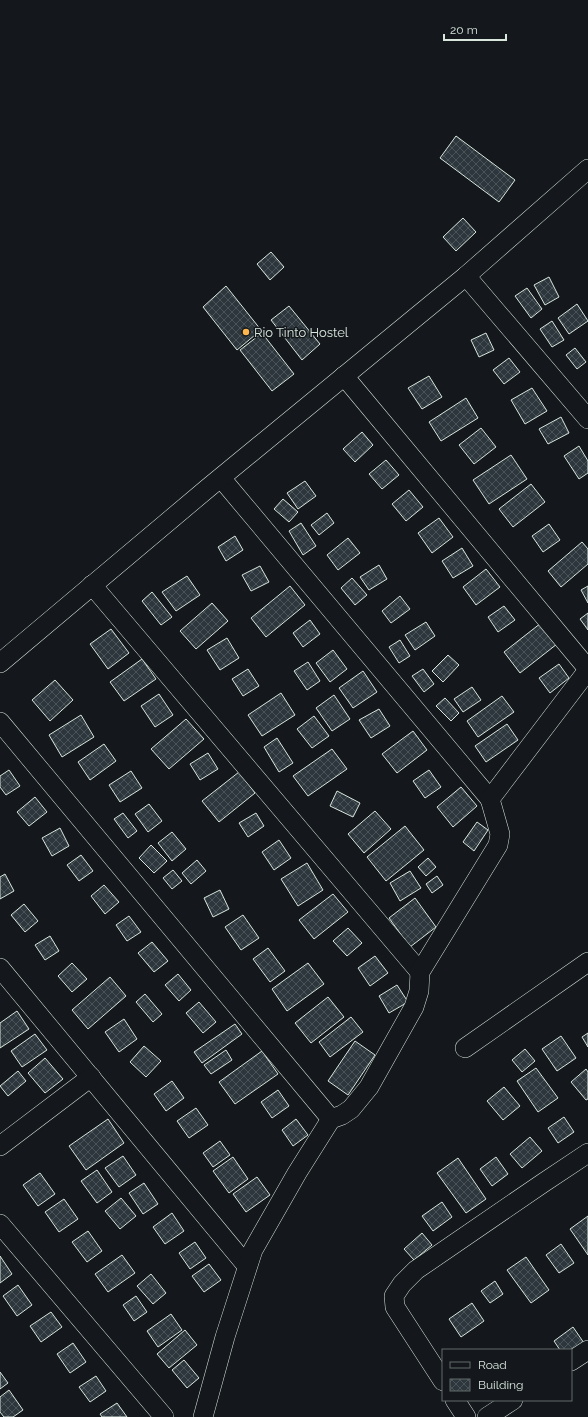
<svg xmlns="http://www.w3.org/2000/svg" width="588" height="1417" font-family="Raleway,sans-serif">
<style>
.building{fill:url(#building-cross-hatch);stroke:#d8e6dc}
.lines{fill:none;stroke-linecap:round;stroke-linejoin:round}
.street-casing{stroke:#d8e6dc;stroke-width:20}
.street{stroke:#14181c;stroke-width:19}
.poi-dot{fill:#ffb74d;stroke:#14181c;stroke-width:1.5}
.labels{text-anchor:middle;stroke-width:3;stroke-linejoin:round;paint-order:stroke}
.poi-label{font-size:13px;fill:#d8e6dc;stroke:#14181c;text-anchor:start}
</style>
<defs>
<pattern id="building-cross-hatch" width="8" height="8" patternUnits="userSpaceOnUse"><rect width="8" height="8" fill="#2c363c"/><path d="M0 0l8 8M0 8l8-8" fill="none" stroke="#4a5358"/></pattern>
</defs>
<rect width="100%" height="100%" fill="#14181c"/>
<g class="building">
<path d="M456,136L515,180L499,202L440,158Z"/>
<path d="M463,218L476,232L456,251L443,237Z"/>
<path d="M271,252L284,267L270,280L257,264Z"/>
<path d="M549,277L559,297L545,305L534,285Z"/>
<path d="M226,286L261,330L237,350L203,307Z"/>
<path d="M527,288L542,309L531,318L515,296Z"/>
<path d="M577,304L588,321L569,334L558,318Z"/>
<path d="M289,306L320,344L302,360L271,320Z"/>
<path d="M552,321L564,340L552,347L540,329Z"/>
<path d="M262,333L294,374L272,391L240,350Z"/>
<path d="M486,333L494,350L479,357L471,340Z"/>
<path d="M575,348L586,362L577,369L566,355Z"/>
<path d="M509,358L520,372L504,384L493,370Z"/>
<path d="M429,376L442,397L422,409L408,388Z"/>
<path d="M532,388L547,411L525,424L511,400Z"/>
<path d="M466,398L478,418L441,441L429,422Z"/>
<path d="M561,417L569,433L548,444L539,429Z"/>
<path d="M481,428L496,447L474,464L459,445Z"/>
<path d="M362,432L373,445L355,462L343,449Z"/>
<path d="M579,446L588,461V473L579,479L564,456Z"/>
<path d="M511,455L527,479L489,504L473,480Z"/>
<path d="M386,460L399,475L382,489L369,474Z"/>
<path d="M305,481L316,496L298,509L287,493Z"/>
<path d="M531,484L545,502L513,527L499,509Z"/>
<path d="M409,490L423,507L406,521L392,504Z"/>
<path d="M283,499L298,512L289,522L274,509Z"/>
<path d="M327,513L334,523L319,535L311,525Z"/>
<path d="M439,518L453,537L432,553L418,533Z"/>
<path d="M301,523L316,546L303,555L289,531Z"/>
<path d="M549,524L560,540L543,552L532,536Z"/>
<path d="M235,536L243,550L226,561L218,547Z"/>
<path d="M348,538L360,553L338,570L327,555Z"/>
<path d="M582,542L588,549V564L561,587L548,571Z"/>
<path d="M462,548L473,566L453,578L442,561Z"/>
<path d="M379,565L387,579L369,590L360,577Z"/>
<path d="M260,566L269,582L251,591L242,575Z"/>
<path d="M486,569L500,587L476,605L463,587Z"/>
<path d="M187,576L200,595L176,611L162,592Z"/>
<path d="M352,578L367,595L355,605L341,588Z"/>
<path d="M290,586L305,605L266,637L251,618Z"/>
<path d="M588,586V603L581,590Z"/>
<path d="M152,592L172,617L161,625L142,601Z"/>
<path d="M400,596L410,609L391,623L382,611Z"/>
<path d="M212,603L228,621L196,649L180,631Z"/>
<path d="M504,606L515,620L498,632L488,617Z"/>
<path d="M588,613V630L580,619Z"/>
<path d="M310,620L320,634L303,647L293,633Z"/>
<path d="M426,622L435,636L415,650L405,635Z"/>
<path d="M541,623L557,644L520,673L504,652Z"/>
<path d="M111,629L129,653L108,669L90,644Z"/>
<path d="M227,638L239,658L220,670L207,650Z"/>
<path d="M400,640L410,656L399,663L389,647Z"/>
<path d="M333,650L347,669L330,682L316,663Z"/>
<path d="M448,655L459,665L443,682L432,671Z"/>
<path d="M142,659L156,679L124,701L110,682Z"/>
<path d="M308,662L320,681L307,690L294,671Z"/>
<path d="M559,664L569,678L550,693L539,678Z"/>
<path d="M248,669L259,686L243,696L232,679Z"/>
<path d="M423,669L434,684L424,692L412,676Z"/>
<path d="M363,671L377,692L353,708L339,688Z"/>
<path d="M55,680L73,700L50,721L32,700Z"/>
<path d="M472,687L481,700L463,712L454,699Z"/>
<path d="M281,693L295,715L262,736L248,715Z"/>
<path d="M159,694L173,715L155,727L141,706Z"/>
<path d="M334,695L350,719L332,731L316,708Z"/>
<path d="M502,696L514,712L478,737L467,721Z"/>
<path d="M445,698L459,713L451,721L436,706Z"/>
<path d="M379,709L390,726L371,738L359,720Z"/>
<path d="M81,715L94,737L62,757L49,735Z"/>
<path d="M314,716L329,736L312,748L297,729Z"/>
<path d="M186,719L204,739L169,769L151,749Z"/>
<path d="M507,724L518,740L486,762L475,746Z"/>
<path d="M413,731L427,750L397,773L382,754Z"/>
<path d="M277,738L293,763L279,772L264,747Z"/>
<path d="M104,744L116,761L90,780L78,762Z"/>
<path d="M332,749L347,769L308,796L293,776Z"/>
<path d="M208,753L218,769L200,780L190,764Z"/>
<path d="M9,770L20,786L6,795L0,787V776Z"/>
<path d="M429,770L441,787L425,798L413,781Z"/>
<path d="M131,771L142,788L120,802L109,785Z"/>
<path d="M239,772L255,793L219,822L202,801Z"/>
<path d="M461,787L477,806L453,827L437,807Z"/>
<path d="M337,791L360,803L353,817L330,806Z"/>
<path d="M35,797L47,812L29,826L17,812Z"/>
<path d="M149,804L162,821L148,832L135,814Z"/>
<path d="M375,811L391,829L364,853L348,834Z"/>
<path d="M123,813L137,831L128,838L114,819Z"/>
<path d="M256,813L264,826L248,837L239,823Z"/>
<path d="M477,822L488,830L474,851L463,842Z"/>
<path d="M405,826L424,850L386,881L367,857Z"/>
<path d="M60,828L69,846L52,856L42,838Z"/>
<path d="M172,832L186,849L172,861L158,843Z"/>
<path d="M279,840L291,858L274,870L262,852Z"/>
<path d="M151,845L167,861L154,873L139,858Z"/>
<path d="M81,855L93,871L79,881L67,865Z"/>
<path d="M428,858L436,867L426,876L418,867Z"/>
<path d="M197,860L206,871L191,884L182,873Z"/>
<path d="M307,863L323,890L298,906L281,879Z"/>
<path d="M173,870L182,881L172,889L163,878Z"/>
<path d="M410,871L421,888L400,901L390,883Z"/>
<path d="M5,874L14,891L0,899V877Z"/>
<path d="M437,876L443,885L432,893L426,884Z"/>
<path d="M104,885L119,902L105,914L91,896Z"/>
<path d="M220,890L229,909L213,917L204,898Z"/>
<path d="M333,894L348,912L314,939L299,920Z"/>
<path d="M415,898L436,927L410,947L389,918Z"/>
<path d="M24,904L38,921L25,932L11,915Z"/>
<path d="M243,915L259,938L241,950L225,927Z"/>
<path d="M129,916L141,932L127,941L116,925Z"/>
<path d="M348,928L362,943L347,956L333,941Z"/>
<path d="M50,936L59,951L45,960L35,945Z"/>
<path d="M152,942L168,961L154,972L138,953Z"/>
<path d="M268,948L285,971L270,982L253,959Z"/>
<path d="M375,956L388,973L370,986L358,968Z"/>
<path d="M72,963L87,979L72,992L58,976Z"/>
<path d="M308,963L324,984L287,1011L272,989Z"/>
<path d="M178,974L191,990L179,1001L165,985Z"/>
<path d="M110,977L126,996L88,1029L72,1010Z"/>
<path d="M397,985L408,1002L389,1013L379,996Z"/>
<path d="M145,994L162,1014L153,1022L136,1002Z"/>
<path d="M328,997L344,1017L311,1043L295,1023Z"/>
<path d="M199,1002L216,1022L203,1033L186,1013Z"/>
<path d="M17,1011L29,1029L0,1048V1023Z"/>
<path d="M351,1017L363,1032L330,1057L319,1042Z"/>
<path d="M124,1019L137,1039L119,1052L105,1032Z"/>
<path d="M235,1024L242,1034L202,1063L194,1052Z"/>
<path d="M588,1033V1047L582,1037Z"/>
<path d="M35,1034L47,1050L22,1067L11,1051Z"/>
<path d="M561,1036L576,1058L557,1071L542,1049Z"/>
<path d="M355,1041L375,1055L348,1095L328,1081Z"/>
<path d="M144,1046L161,1061L146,1077L130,1062Z"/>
<path d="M525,1049L535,1061L522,1072L512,1060Z"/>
<path d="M226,1050L232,1060L211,1074L204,1065Z"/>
<path d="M262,1051L278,1074L235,1104L219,1082Z"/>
<path d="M45,1058L63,1079L45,1093L28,1073Z"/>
<path d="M536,1068L558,1098L538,1112L517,1081Z"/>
<path d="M586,1069L588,1072V1099L586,1100L571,1082Z"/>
<path d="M18,1071L26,1081L8,1096L0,1086Z"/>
<path d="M172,1081L184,1098L166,1111L154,1094Z"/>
<path d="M504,1087L520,1106L503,1120L487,1101Z"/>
<path d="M278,1090L289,1106L272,1118L261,1102Z"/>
<path d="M196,1108L208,1125L189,1138L177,1121Z"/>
<path d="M564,1117L574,1132L558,1143L548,1128Z"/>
<path d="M108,1119L124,1143L86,1170L69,1146Z"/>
<path d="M296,1119L308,1135L293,1146L282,1130Z"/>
<path d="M530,1137L542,1151L522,1168L510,1154Z"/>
<path d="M220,1141L230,1155L213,1167L203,1153Z"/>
<path d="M123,1156L136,1175L119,1187L105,1168Z"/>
<path d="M233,1157L248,1179L229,1193L213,1171Z"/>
<path d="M496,1157L508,1174L492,1186L480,1169Z"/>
<path d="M458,1158L486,1199L466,1213L437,1173Z"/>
<path d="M97,1170L112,1192L97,1203L81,1181Z"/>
<path d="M40,1173L55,1194L38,1206L23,1185Z"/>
<path d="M257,1177L270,1195L246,1212L233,1194Z"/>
<path d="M144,1183L158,1204L143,1214L129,1193Z"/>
<path d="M121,1198L136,1216L120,1229L105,1211Z"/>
<path d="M64,1199L78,1219L59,1232L45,1212Z"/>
<path d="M442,1202L452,1217L433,1231L422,1216Z"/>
<path d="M172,1213L184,1231L165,1244L153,1227Z"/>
<path d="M588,1216V1255L570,1229Z"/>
<path d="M88,1231L102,1251L87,1262L72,1242Z"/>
<path d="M422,1233L432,1245L414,1260L404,1249Z"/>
<path d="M195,1242L206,1258L190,1269L179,1253Z"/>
<path d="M561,1244L574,1263L559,1273L546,1255Z"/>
<path d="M122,1255L135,1273L108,1292L95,1274Z"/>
<path d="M0,1256L12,1274L0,1283Z"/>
<path d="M526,1257L549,1290L531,1303L507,1270Z"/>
<path d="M209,1264L221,1280L204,1292L192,1276Z"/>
<path d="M151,1274L166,1293L153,1304L137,1286Z"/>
<path d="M495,1281L503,1294L490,1303L481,1291Z"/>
<path d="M18,1285L32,1305L17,1316L3,1296Z"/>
<path d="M136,1296L147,1312L134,1321L123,1305Z"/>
<path d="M472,1303L484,1321L461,1337L449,1319Z"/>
<path d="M51,1312L62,1327L41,1342L30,1326Z"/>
<path d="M171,1314L182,1330L158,1347L147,1331Z"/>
<path d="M573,1327L584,1343L571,1350H560L554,1341Z"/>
<path d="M185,1330L197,1345L169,1368L157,1354Z"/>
<path d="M73,1343L86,1362L70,1373L57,1354Z"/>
<path d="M184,1360L199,1378L187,1388L172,1370Z"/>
<path d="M0,1372L8,1383L0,1389Z"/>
<path d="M96,1376L106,1391L90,1402L79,1387Z"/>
<path d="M9,1390L23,1410L13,1417H4L0,1412V1397Z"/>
<path d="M117,1403L127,1417H102L100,1414Z"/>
</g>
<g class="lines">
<g class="street-casing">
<g id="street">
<path d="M466,276L588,419"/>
<path d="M344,376L588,669"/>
<path d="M221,478L490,799"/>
<path d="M92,585L420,972"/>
<path d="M0,663L208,488L466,276L588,169"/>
<path d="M0,722L331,1119"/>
<path d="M0,968L247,1266"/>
<path d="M465,1048L588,962"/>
<path d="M0,1146L91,1077"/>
<path d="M0,1224L164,1417"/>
<path d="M571,1361L588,1350"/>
<path d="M443,1381L395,1307L394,1296L402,1284L416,1270L543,1183L588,1153"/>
<path d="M455,1400L466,1417"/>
<path d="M203,1417L225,1337L253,1250L297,1173L331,1119L342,1115L351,1109L369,1087L414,1007L419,991L420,972L498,845L500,834L490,799L588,670"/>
<path d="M487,1417L513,1400"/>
</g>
</g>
<use href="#street" class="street"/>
</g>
<circle class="poi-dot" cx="246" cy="332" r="4"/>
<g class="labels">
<g class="poi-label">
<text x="254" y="337">Rio Tinto Hostel</text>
</g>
</g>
<rect x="442" y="1349" width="130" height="52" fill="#14181c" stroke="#626a69"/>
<rect x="450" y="1362" width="20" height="6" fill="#14181c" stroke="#626a69"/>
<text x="478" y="1369" font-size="12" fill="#d8e6dc">Road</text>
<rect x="450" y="1379" width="20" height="12" fill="url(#building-cross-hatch)" stroke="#626a69"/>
<text x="478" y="1389" font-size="12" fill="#d8e6dc">Building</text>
<path d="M444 34v6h62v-6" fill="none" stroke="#d8e6dc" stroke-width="2"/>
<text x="450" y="34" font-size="12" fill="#d8e6dc" stroke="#14181c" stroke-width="3" paint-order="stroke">20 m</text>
</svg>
